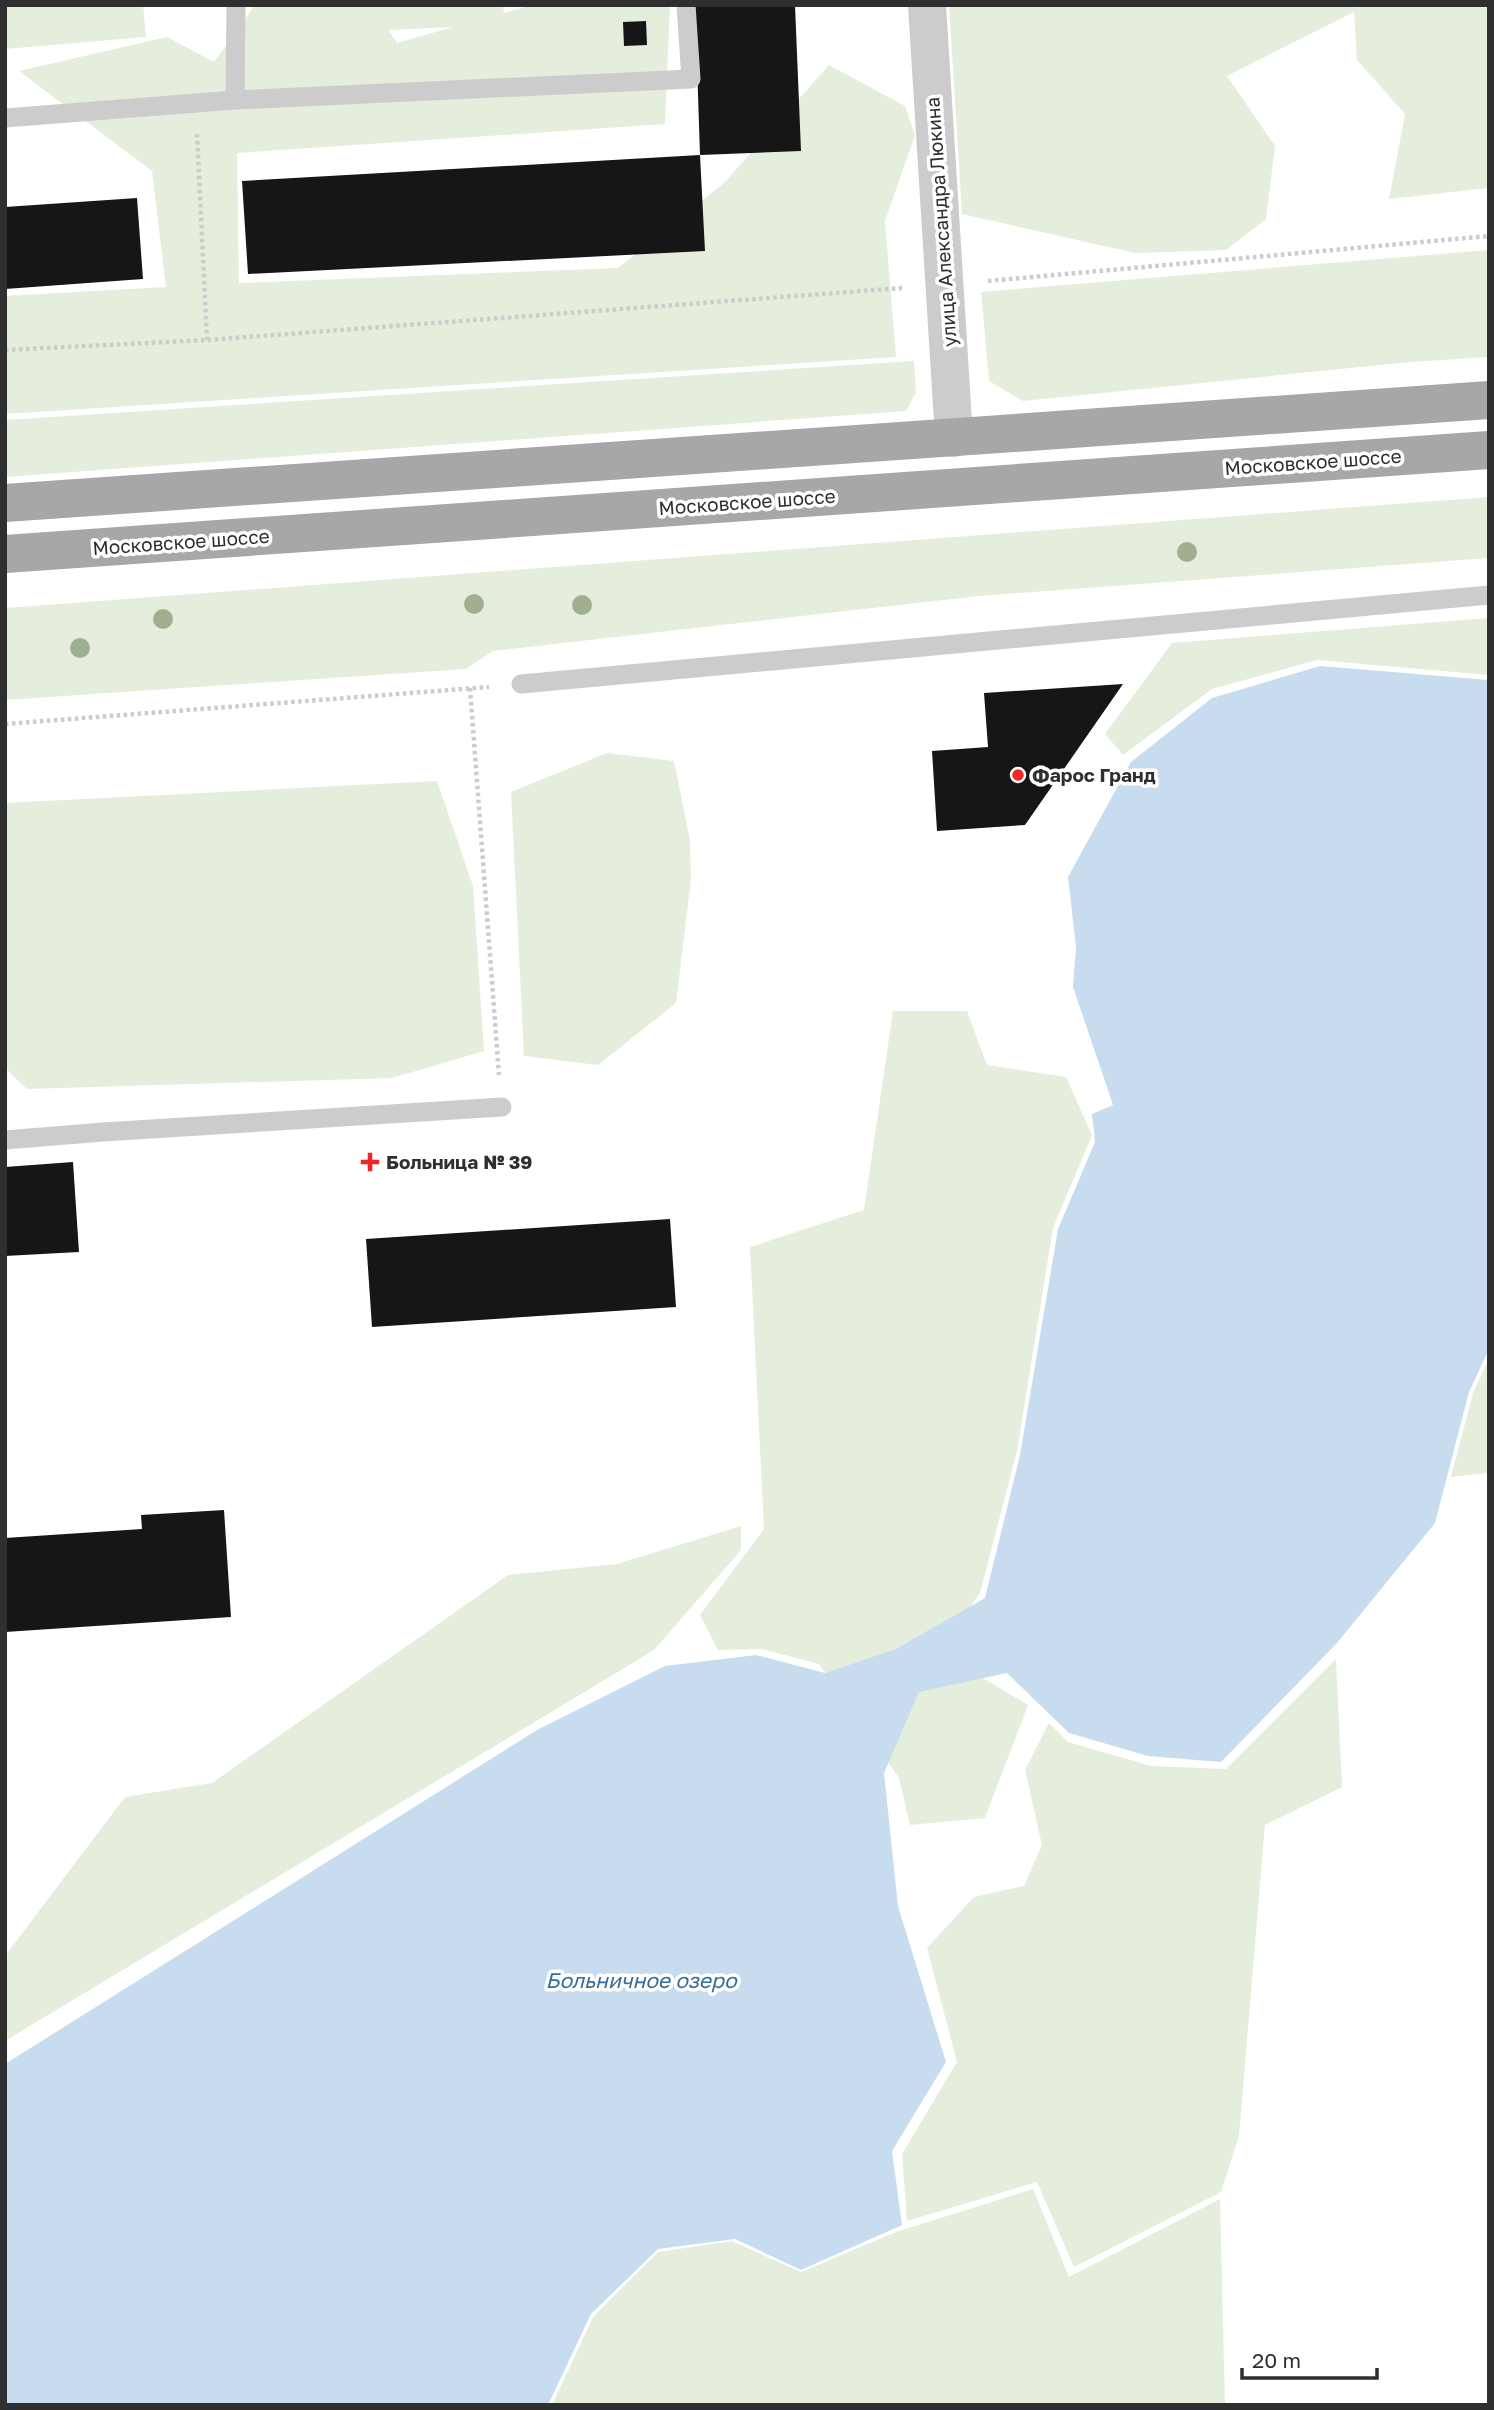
<svg xmlns="http://www.w3.org/2000/svg" width="1494" height="2410" font-family="'Golos Text',sans-serif">
<style>
.green{fill:#e5eedc;fill-rule:evenodd}
.water{fill:#c7ddef}
.building{fill:#161616}
.lines{fill:none;stroke-linecap:round;stroke-linejoin:round}
.path{stroke:#ccc;stroke-width:4.5;stroke-dasharray:3.5 3.5;stroke-linecap:butt}
.lane{stroke:#ccc;stroke-width:19}
.street{stroke:#ccc;stroke-width:38}
.primary{stroke:#a7a7a7;stroke-width:38}
.tree{fill:#9fb092}
.poi-dot{fill:#f3252b;stroke:#fff;stroke-width:2.5}
.labels{text-anchor:middle;stroke-width:7;stroke-linejoin:round;paint-order:stroke}
.street-label{font-size:19px;fill:#2f2f2f;stroke:#fff}
.poi-label{font-size:19px;font-weight:bold;fill:#2f2f2f;stroke:#fff;text-anchor:start}
.water-label{font-size:21px;font-style:italic;fill:#366e98;stroke:#fff}
</style>
<rect width="100%" height="100%" fill="#fff"/>
<g class="green">
<path d="M5,5H143L146,37L5,49Z"/>
<path d="M255,5H503L504,13L532,5H670L665,124L237,153L239,283L618,268L724,183L829,65L905,106L915,135L885,221L896,357L5,414V296L166,287L152,171L19,71L167,37L214,62ZM453,27L397,43L389,31V30Z"/>
<path d="M949,5H1353L1354,9V5H1489V188L1389,199L1405,114L1357,60L1354,12L1227,76L1275,146L1266,219L1226,250L1135,253L962,214Z"/>
<path d="M1489,250V357L1410,362L1023,401L989,381L981,292Z"/>
<path d="M914,361L916,392L906,411L5,477V420Z"/>
<path d="M1489,497V558L979,596L493,651L466,669L5,700V608Z"/>
<path d="M1489,618V675L1317,660L1212,689L1123,755L1105,734L1172,643Z"/>
<path d="M607,753L674,761L690,841L691,879L676,1003L598,1065L524,1056L511,792Z"/>
<path d="M437,781L473,886L484,1051L392,1078L27,1089L5,1068V803Z"/>
<path d="M893,1011H967L987,1065L1066,1077L1092,1135L1053,1228L1017,1451L980,1593L939,1652L1028,1705L985,1818L910,1825L899,1778L819,1664L762,1649L718,1650L700,1615L764,1529L750,1247L864,1210Z"/>
<path d="M1489,1358V1473L1451,1477L1473,1393Z"/>
<path d="M741,1526V1550L654,1650L5,2041V1956L125,1797L212,1783L508,1575L617,1564Z"/>
<path d="M1336,1659L1342,1787L1265,1825L1239,2136L1221,2192L1074,2267L1037,2182L907,2221L902,2154L957,2062L927,1948L974,1897L1024,1886L1042,1845L1025,1770L1049,1723L1068,1742L1151,1766L1226,1769Z"/>
<path d="M1033,2189L1069,2277L1220,2199L1225,2405H552L593,2317L658,2252L732,2241L801,2272L896,2232Z"/>
</g>
<path class="water" d="M1320,666L1489,680V1349L1469,1392L1435,1523L1337,1643L1221,1762L1148,1756L1069,1733L1007,1673L919,1692L884,1773L898,1906L946,2062L892,2151L902,2225L801,2270L735,2239L658,2249L591,2314L548,2405H5V2064L537,1730L665,1666L756,1655L825,1673L896,1649L985,1598L1020,1455L1058,1229L1095,1142L1092,1114L1113,1105L1073,987L1076,947L1068,877L1131,762L1212,698Z"/>
<g class="building">
<path d="M695,5H795L801,151L700,155L705,251L248,274L242,181L700,155Z"/>
<path d="M646,21L647,45L624,46L623,22Z"/>
<path d="M137,198L143,279L5,289V207Z"/>
<path d="M1123,684L1025,825L937,831L932,751L988,747L984,693Z"/>
<path d="M73,1162L79,1252L5,1256V1167Z"/>
<path d="M670,1219L676,1307L372,1327L366,1239Z"/>
<path d="M224,1510L231,1617L5,1632V1538L142,1529L141,1515Z"/>
</g>
<g class="lines">
<g class="path">
<path d="M197,134L207,340"/>
<path d="M988,281L1489,236"/>
<path d="M5,350L207,340L902,288"/>
<path d="M470,688L499,1075"/>
<path d="M5,724L489,687"/>
</g>
<g class="lane">
<path d="M236,5L235,100L691,79L686,5"/>
<path d="M5,118L235,100"/>
<path d="M521,684L1489,595"/>
<path d="M5,1140L103,1132L502,1107"/>
</g>
<path class="street" d="M927,5L954,438"/>
<g class="primary">
<path d="M5,503L1489,400"/>
<path d="M5,554L1489,450"/>
</g>
</g>
<g class="tree">
<circle cx="1187" cy="552" r="10"/>
<circle cx="474" cy="604" r="10"/>
<circle cx="582" cy="605" r="10"/>
<circle cx="163" cy="619" r="10"/>
<circle cx="80" cy="648" r="10"/>
</g>
<g class="poi-dot">
<circle cx="1018" cy="775" r="7"/>
<path d="M366.5 1151.5h7v7h7v7h-7v7h-7v-7h-7v-7h7z"/>
</g>
<g class="labels">
<g class="street-label">
<text transform="translate(941 222) rotate(-94)" y="7">улица Александра Люкина</text>
<text transform="translate(1313 462) rotate(-4)" y="7">Московское шоссе</text>
<text transform="translate(747 502) rotate(-4)" y="7">Московское шоссе</text>
<text transform="translate(181 542) rotate(-4)" y="7">Московское шоссе</text>
</g>
<g class="poi-label">
<text x="1032" y="782">Фарос Гранд</text>
<text x="386" y="1169">Больница № 39</text>
</g>
<g class="water-label">
<text x="641" y="1988">Больничное озеро</text>
</g>
</g>
<rect width="1494" height="2410" fill="none" stroke="#2f2f2f" stroke-width="14"/>
<path d="M1242 2368v10h135v-10" fill="none" stroke="#2f2f2f" stroke-width="3.5"/>
<text x="1252" y="2368" font-size="21" fill="#2f2f2f" stroke="#ffffff" stroke-width="5" paint-order="stroke">20 m</text>
</svg>
